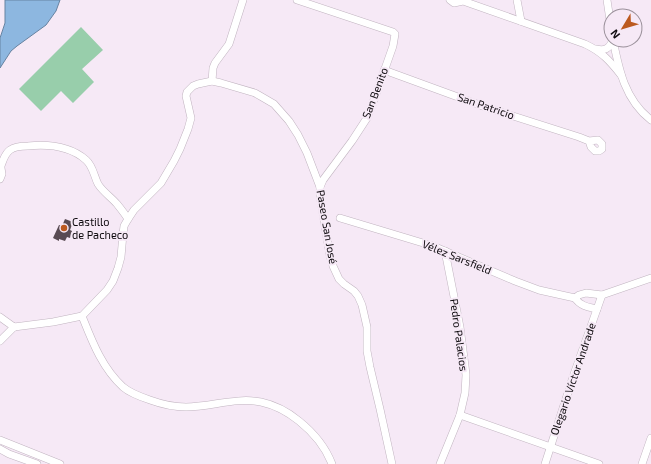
<svg xmlns="http://www.w3.org/2000/svg" width="651" height="464" font-family="'Exo 2',sans-serif">
<style>
.green{fill:#98ceab}
.water{fill:#8db7e0;stroke:#6783a1}
.building{fill:#594b53}
.lines{fill:none;stroke-linecap:round;stroke-linejoin:round}
.minor-casing{stroke:#c1b4c0;stroke-width:8}
.minor{stroke:#fff;stroke-width:7}
.poi-dot{fill:#bc5a1f;stroke:#f6e9f6;stroke-width:1.5}
.labels{text-anchor:middle;stroke-width:4;stroke-linejoin:round;paint-order:stroke}
.street-label{font-size:11px;fill:#0f0b0f;stroke:#f6e9f6}
.poi-label{font-size:11px;fill:#0f0b0f;stroke:#f6e9f6;text-anchor:start}
</style>
<rect width="100%" height="100%" fill="#f6e9f6"/>
<path class="green" d="M81,27L103,50L82,69L94,82L73,103L61,91L41,111L19,89Z"/>
<path class="water" d="M5,0H60L56,11L46,25L17,46L11,51L0,68V38L5,23Z"/>
<path class="building" d="M65,219L73,222L70,230L72,231L70,238L67,237L65,241L59,239V241L53,238L59,225L62,226Z"/>
<g class="lines">
<g class="minor-casing">
<g id="minor">
<path d="M297,0L393,32L395,34L393,46L375,97L367,118L352,141L323,180L320,187"/>
<path d="M450,0L454,3L463,1L585,44C602,52 610,61 621,75"/>
<path d="M517,0L521,21"/>
<path d="M607,0L611,27"/>
<path d="M613,40C619,70 625,100 651,120"/>
<path d="M596,49C605,51 609,49 613,40"/>
<path d="M384,70L488,108L579,137L589,141L598,140L602,144V149L599,151H595L591,147L589,141"/>
<path d="M212,81L213,68L215,63L229,44L243,0"/>
<path d="M0,168C3,162 4,154 10,150C15,146 22,146 28,146C48,144 70,146 86,160C93,166 94,176 98,184C103,192 111,197 117,204C121,209 125,214 128,219"/>
<path d="M0,179L2,174L1,168"/>
<path d="M340,218L433,246L515,281L539,290L575,298"/>
<path d="M597,309C588,307 580,306 575,298L579,295L586,293L602,295L651,278"/>
<path d="M82,316C92,341 102,368 123,387C130,393 141,397 150,400C161,404 173,407 186,407C211,407 236,397 261,402C275,405 288,412 299,421C314,433 325,446 332,464"/>
<path d="M0,317L14,327"/>
<path d="M14,327L53,322L82,316L107,290L113,281L118,268L121,257L123,234L124,226L128,219L134,210L161,183L174,161L180,149L188,129L191,118L186,96L187,92L193,86L198,84L212,81L221,83L255,93L262,97L274,104L289,121L298,135L307,153L320,187V196L330,256L333,266L339,279L344,284L354,291L358,296L362,305L367,327V351L370,367L380,409L392,464"/>
<path d="M0,341L14,327"/>
<path d="M460,415L599,464"/>
<path d="M0,440L60,464"/>
<path d="M0,449L9,454L37,464"/>
<path d="M440,464L460,415L465,393L466,375L465,366L460,327L445,251"/>
<path d="M545,464L573,377L602,295"/>
<path d="M642,464L651,438"/>
</g>
</g>
<use href="#minor" class="minor"/>
</g>
<circle class="poi-dot" cx="64" cy="228" r="4"/>
<g class="labels">
<g class="street-label">
<text transform="translate(375 93) rotate(-69)" y="4">San Benito</text>
<text transform="translate(486 106) rotate(19)" y="4">San Patricio</text>
<text transform="translate(327 227) rotate(80)" y="4">Paseo San José</text>
<text transform="translate(457 257) rotate(22)" y="4">Vélez Sarsfield</text>
<text transform="translate(459 335) rotate(82)" y="4">Pedro Palacios</text>
<text transform="translate(573 379) rotate(-71)" y="4">Olegario Víctor Andrade</text>
</g>
<g class="poi-label">
<text x="72" y="226">Castillo<tspan x="72" dy="13">de Pacheco</tspan></text>
</g>
</g>
<g transform="translate(623 28) rotate(232)"><circle r="19" fill="#f6e9f6" stroke="#9a909a"/>
<path d="M0-3L7 15L0 10L-7 15Z" fill="#bc5a1f"/>
<text y="-6" font-size="11" font-weight="bold" text-anchor="middle" fill="#0f0b0f">N</text>
</g>
</svg>
